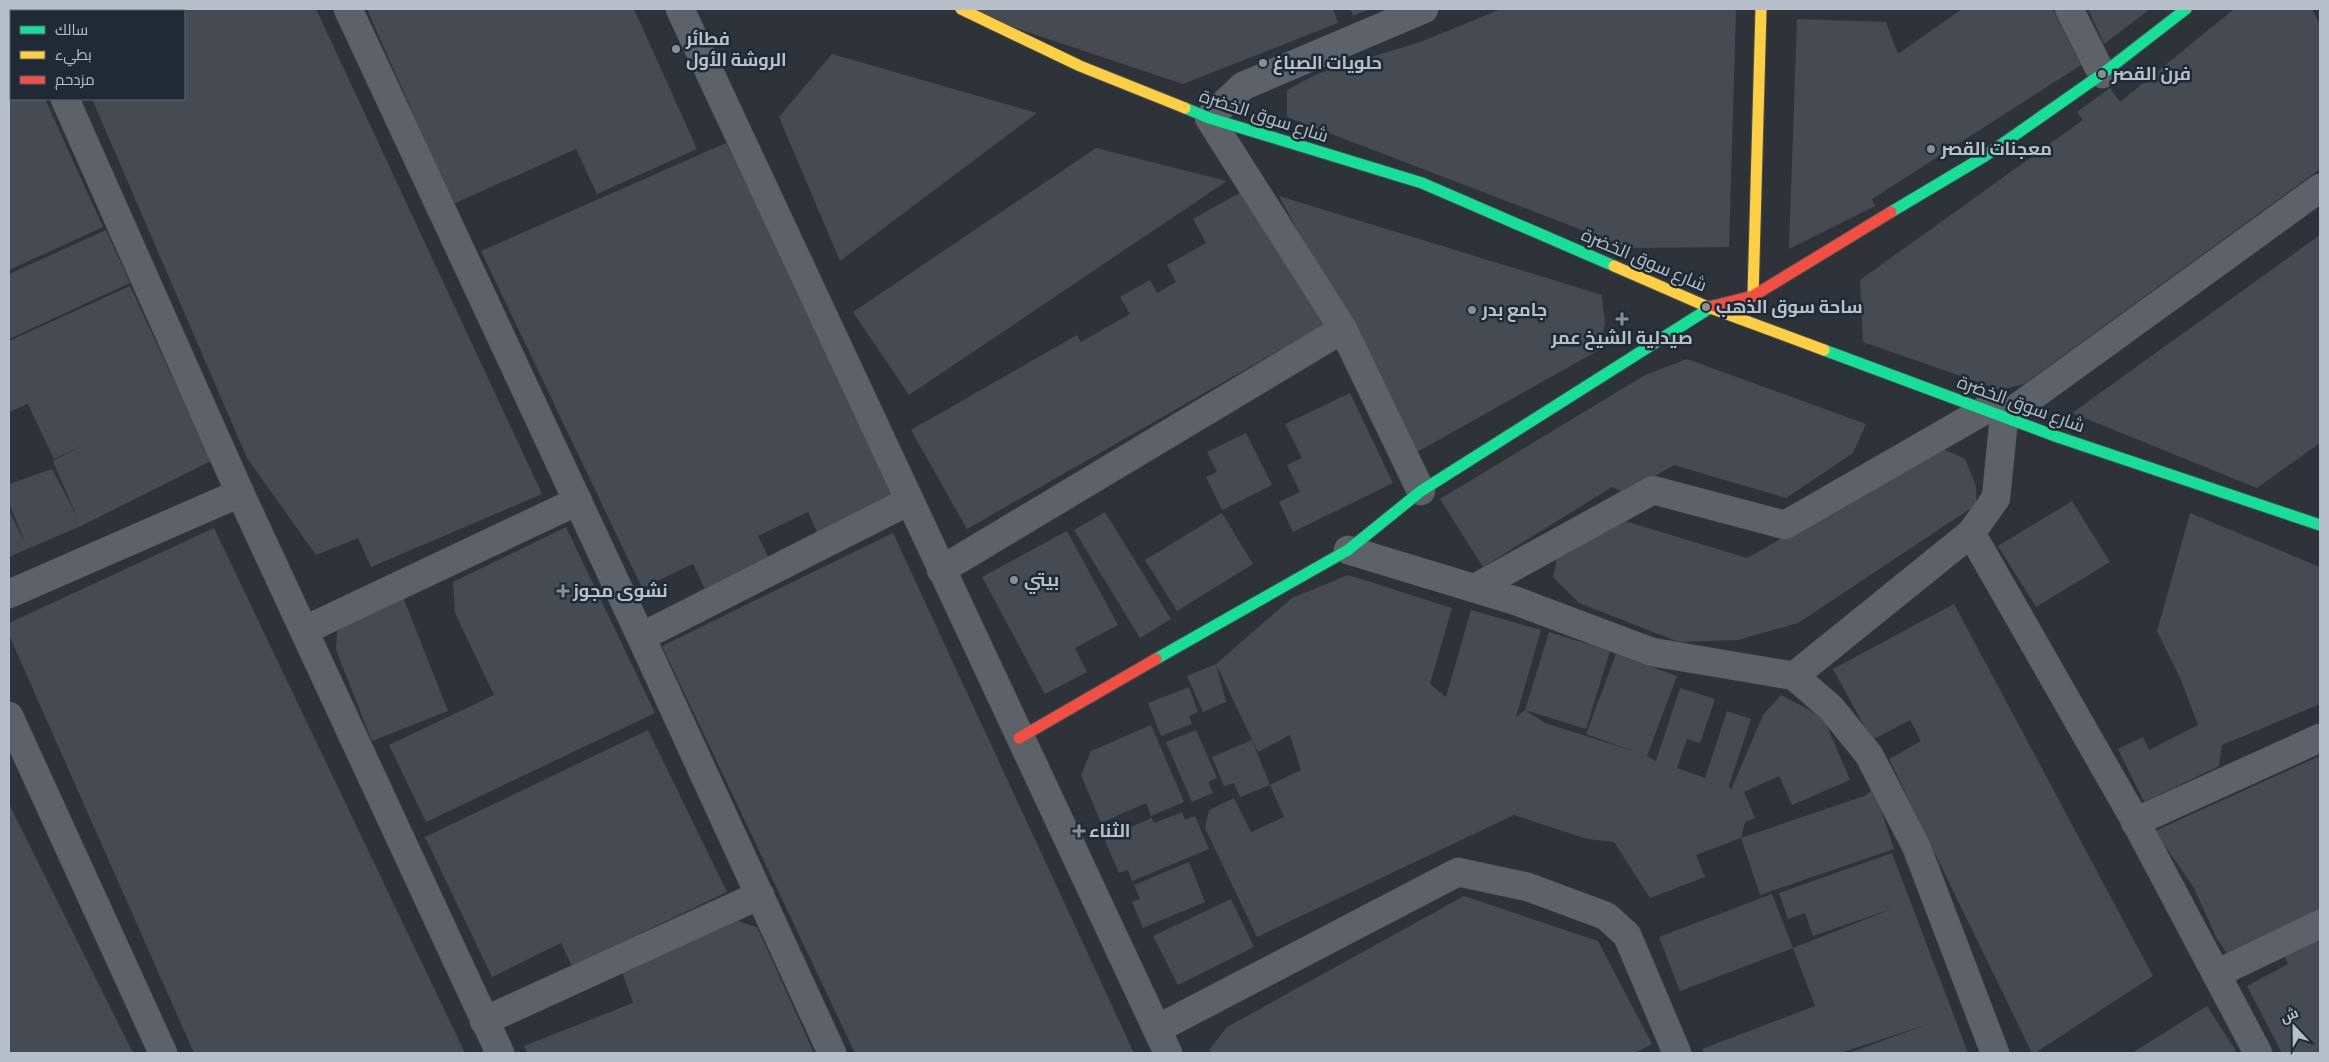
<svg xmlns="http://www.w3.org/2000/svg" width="2329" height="1062" font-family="Manrope,Cairo,sans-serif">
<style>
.building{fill:#464b51}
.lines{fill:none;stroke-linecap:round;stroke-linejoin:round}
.street-casing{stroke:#4a4f54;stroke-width:29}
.fast-casing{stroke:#4a4f54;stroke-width:13}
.slow-casing{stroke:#4a4f54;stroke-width:13}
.jam-casing{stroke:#4a4f54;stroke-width:13}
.street{stroke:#5d6268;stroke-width:28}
.fast{stroke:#16e098;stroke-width:11}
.slow{stroke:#ffcf43;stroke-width:11}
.jam{stroke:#f24e42;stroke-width:11}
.poi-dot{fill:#878f97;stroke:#1f2a35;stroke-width:2}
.labels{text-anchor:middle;stroke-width:5;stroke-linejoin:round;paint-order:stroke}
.poi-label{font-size:18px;font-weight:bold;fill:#b7c0ca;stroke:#1f2a35;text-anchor:start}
.street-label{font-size:18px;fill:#b7c0ca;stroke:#1f2a35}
</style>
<rect width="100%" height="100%" fill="#2d3339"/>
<g class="building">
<path d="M53,9H316L542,494L371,567L358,538L316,555L247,458L92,99H184V11H54Z"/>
<path d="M367,9H634L697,149L597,194L576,149L453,204Z"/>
<path d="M965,9H1333L1338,23L1183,84L964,11Z"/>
<path d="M1350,9H1371L1353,16Z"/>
<path d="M1501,9H1736L1729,247L1629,248L1287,117V90L1317,74L1423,41Z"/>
<path d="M1962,9H2052L2081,65L1872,199L1875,206L1789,249L1797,19L1886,22L1898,54Z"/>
<path d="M2088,9H2150L2104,44Z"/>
<path d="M2234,9H2312L2320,25V169L2024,384L2001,390L1863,342L1860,280L2083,120L2077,112L2110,88L2120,102Z"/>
<path d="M9,20L11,25V99H45L103,227L9,270Z"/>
<path d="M832,54L1037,113L840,261L779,117Z"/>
<path d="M726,143L901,494L818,534L808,512L758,536L769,558L705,589L693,564L642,588L481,251Z"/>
<path d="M1096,148L1227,181L909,395L853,312Z"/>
<path d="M1248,188L1325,324L967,529L911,430L1077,335L1081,342L1130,314L1120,297L1150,280L1157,293L1176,282L1167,265L1206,243L1193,219Z"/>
<path d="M1279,196L1602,295L1605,324L1599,350L1417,452Z"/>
<path d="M106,230L130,283L9,339V274Z"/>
<path d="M2320,235V443L2257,488L2072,413Z"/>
<path d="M130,286L211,461L81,526L9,557V511L26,545L9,503V484L52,469L77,517L53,461L84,445L54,459L28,404L9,412V341Z"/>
<path d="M1687,359L1866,424L1853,453L1786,498L1674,465L1625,493L1612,487L1483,567L1440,499L1645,375Z"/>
<path d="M1350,393L1393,483L1293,532L1279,502L1300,492L1287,465L1302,458L1285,424Z"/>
<path d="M1246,433L1272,485L1222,510L1206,477L1217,472L1207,452Z"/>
<path d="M1941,448L1965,459L1976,486V505L1798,623L1738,640L1679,642L1579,603L1553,577L1560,545L1625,521L1747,558Z"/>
<path d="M2072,501L2110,562L2036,607L1998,546Z"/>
<path d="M1105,512L1171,619L1140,638L1074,530Z"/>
<path d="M1222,513L1253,564L1177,611L1145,560Z"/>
<path d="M2190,513L2320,567V704L2222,745L2219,766L2144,802L2118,749L2143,737L2149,750L2198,725L2181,680L2157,631Z"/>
<path d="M566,527L655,713L426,822L389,745L494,695L455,613L453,582Z"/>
<path d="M214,528L465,1053H194L9,635V623Z"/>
<path d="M1067,531L1118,625L1075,648L1087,672L1045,694L982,577Z"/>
<path d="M893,533L1134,1053H855L662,646Z"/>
<path d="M1348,575L1452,608L1430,684L1446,697L1471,610L1541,630L1516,717L1525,710L1545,723L1636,752L1586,734L1616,654L1677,676L1647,756L1656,761L1680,688L1715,699L1700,743L1687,739L1677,768L1705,778L1727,711L1751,719L1729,786L1731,790L1763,715L1781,695L1823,717L1850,780L1792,805L1779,776L1744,792L1755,818L1745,822L1741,838L1864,796L1874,789L1894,849L1760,895L1741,838L1696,855L1705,877L1650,898L1614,842L1587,839L1514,815L1257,937L1205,828L1209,810L1234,798L1251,832L1284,817L1270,785L1301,770L1290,735L1258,752L1216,664L1226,702L1203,712L1187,676L1216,664L1292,598Z"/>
<path d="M401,592L448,711L372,741L336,650L338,617Z"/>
<path d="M1954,604L2153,976L2035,1053H2032L1889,759L1921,741L1910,720L1872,740L1833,669Z"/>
<path d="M1549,632L1610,651L1586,729L1525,710Z"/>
<path d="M1189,687L1198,712L1189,716L1192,724L1161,736L1148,703Z"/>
<path d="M1151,725L1184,802L1151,816L1146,803L1101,823L1081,775L1091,751Z"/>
<path d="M648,730L727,892L572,966L561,943L492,977L425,837Z"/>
<path d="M1196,730L1217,778L1208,782L1213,793L1192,802L1166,742Z"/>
<path d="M1252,740L1270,785L1240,797L1234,783L1224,786L1212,757Z"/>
<path d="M2320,756V909L2228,955L2216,937L2194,888L2155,831Z"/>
<path d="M9,804L133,1053H9Z"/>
<path d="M1182,812L1185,820L1195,816L1209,849L1132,881L1128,870L1119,873L1104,838L1152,818L1154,823Z"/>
<path d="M1892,853L1968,1053H1849L1931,1023L1840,1053H1704L1702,1049L1815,1006L1793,948L1894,908L1813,936L1805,913L1788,919L1779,893Z"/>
<path d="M1189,862L1205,902L1143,928L1132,902L1140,899L1134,885Z"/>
<path d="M1772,894L1793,948L1680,991L1659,937Z"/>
<path d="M1464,896L1598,941L1652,1044L1635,1053H1211L1209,1050L1227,1027Z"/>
<path d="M1231,899L1254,947L1178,985L1153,936Z"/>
<path d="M727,918L757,927L814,1053H527L524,1046L633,1003L620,966Z"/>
<path d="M2320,933V1053H2282L2247,986L2288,964L2283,953Z"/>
<path d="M2207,1006L2236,1051L2232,1053H2132Z"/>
</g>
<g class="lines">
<g class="street-casing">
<g id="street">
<path d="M25,9L26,11"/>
<path d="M348,9L641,637L832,1053"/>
<path d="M680,9L1168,1053"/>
<path d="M2069,9L2102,74"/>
<path d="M65,99L240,493L500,1053"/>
<path d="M1421,491L1343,329L1209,118L1243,86L1424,9"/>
<path d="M1348,550L1516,601L1652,652L1794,676L1831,708L1869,755L1916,846L1995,1053"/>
<path d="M941,570L1343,329"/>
<path d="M1475,588L1653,490L1785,525L1985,410"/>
<path d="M9,594L240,493"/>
<path d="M305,630L578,501"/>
<path d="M641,637L909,501"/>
<path d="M1794,676L1971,533"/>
<path d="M9,716L163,1053"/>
<path d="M2135,822L2320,738"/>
<path d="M2216,974L2320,924"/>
<path d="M484,1021L760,895"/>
<path d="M1157,1029L1458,872L1528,887L1606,916L1627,935L1677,1053"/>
<path d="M2258,1053L2132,815L1971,533L1996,498L2004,417L2320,188"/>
</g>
</g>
<g class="fast-casing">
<g id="fast">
<path d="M1185,108L1209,118L1422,183L1614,266"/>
<path d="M1891,212L1985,156L2102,74L2186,9"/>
<path d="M1824,350L2055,436L2320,525"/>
<path d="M1156,659L1348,550L1421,491L1713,306"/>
</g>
</g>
<g class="slow-casing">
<g id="slow">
<path d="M961,9L1080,66L1185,108"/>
<path d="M1614,266L1708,307L1824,350"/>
<path d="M1753,296L1761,9"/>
</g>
</g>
<g class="jam-casing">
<g id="jam">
<path d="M1713,306L1753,296L1891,212"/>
<path d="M1019,738L1156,659"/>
</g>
</g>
<use href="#street" class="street"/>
<use href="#fast" class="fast"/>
<use href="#slow" class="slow"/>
<use href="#jam" class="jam"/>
</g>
<g class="poi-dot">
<circle cx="676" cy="49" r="5"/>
<circle cx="1263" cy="63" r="5"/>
<circle cx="2102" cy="74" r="5"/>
<circle cx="1931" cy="149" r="5"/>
<circle cx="1706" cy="307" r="5"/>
<circle cx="1472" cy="310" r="5"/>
<path d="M1619.5 311.5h5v5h5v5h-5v5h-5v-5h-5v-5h5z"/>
<circle cx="1014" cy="580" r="5"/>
<path d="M560.5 583.5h5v5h5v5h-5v5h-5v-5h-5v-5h5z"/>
<path d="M1076.5 823.5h5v5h5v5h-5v5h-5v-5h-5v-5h5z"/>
</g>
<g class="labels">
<g class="poi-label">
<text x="686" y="45">فطائر<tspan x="686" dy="21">الروشة الأول</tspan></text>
<text x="1273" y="69">حلويات الصباغ</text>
<text x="2112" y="80">فرن القصر</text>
<text x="1941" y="155">معجنات القصر</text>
<text x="1716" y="313">ساحة سوق الذهب</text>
<text x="1482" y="316">جامع بدر</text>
<text x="1622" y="344" text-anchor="middle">صيدلية الشيخ عمر</text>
<text x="1024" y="586">بيتي</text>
<text x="573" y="597">نشوى مجوز</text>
<text x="1089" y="837">الثناء</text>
</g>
<g class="street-label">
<text transform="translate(1264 116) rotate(18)" y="6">شارع سوق الخضرة</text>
<text transform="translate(1644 260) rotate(23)" y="6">شارع سوق الخضرة</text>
<text transform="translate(2021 404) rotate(20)" y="6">شارع سوق الخضرة</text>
</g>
</g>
<rect width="2329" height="1062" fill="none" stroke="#b7c0ca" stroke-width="20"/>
<rect x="10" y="10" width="175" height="90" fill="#1f2a35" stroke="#5c6671"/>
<rect x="20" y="26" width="25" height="8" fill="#16e098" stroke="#5c6671"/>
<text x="55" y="35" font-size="15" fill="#b7c0ca">سالك</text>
<rect x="20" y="51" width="25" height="8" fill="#ffcf43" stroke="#5c6671"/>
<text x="55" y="60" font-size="15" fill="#b7c0ca">بطيء</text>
<rect x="20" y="76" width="25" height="8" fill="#f24e42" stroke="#5c6671"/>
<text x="55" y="85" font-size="15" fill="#b7c0ca">مزدحم</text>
<g transform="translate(2294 1027) rotate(338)" stroke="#1f2a35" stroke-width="4" paint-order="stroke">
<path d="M0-4L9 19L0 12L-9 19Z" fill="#b7c0ca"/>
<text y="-8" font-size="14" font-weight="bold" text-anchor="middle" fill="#b7c0ca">ش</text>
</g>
</svg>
